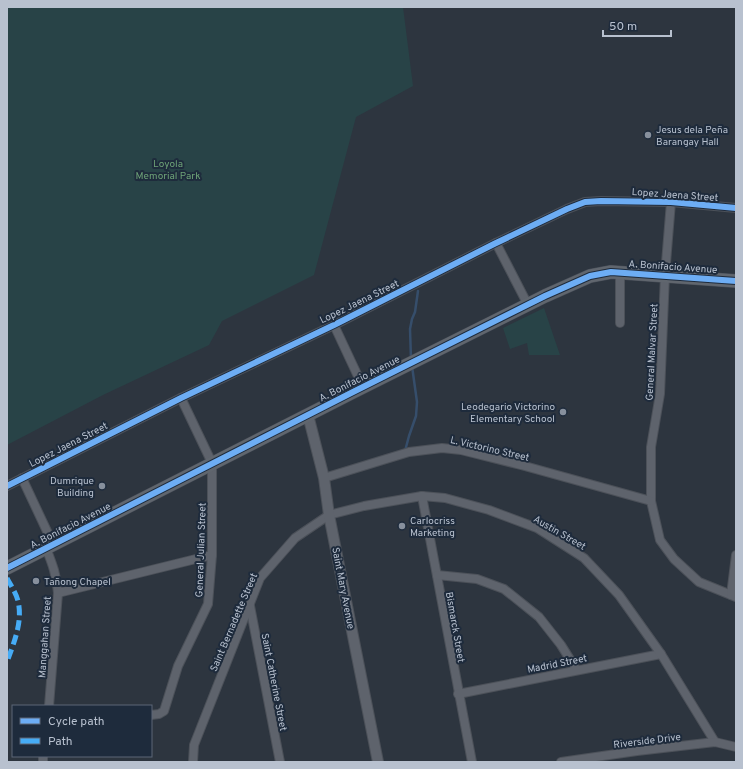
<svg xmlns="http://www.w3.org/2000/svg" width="743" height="769" font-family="Overpass,sans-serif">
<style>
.green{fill:#284347}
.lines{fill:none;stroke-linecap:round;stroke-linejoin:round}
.stream{stroke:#364e6b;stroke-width:2.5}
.minor-casing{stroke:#4c5159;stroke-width:10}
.tertiary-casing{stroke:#4c5159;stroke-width:12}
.primary-casing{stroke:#4b515b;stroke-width:14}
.minor{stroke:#5e636c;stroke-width:8}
.tertiary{stroke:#5e636c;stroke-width:10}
.primary{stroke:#60666e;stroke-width:13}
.quiet{stroke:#46acf6;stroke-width:5;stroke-dasharray:10 5;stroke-linecap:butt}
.cycleway-casing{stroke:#1e2b3c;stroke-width:8}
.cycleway{stroke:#6dadf4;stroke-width:6}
.poi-dot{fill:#87909d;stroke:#1e2b3c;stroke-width:1.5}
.labels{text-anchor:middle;stroke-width:4;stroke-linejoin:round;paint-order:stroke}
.poi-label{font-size:10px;fill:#b8c1cf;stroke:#1e2b3c;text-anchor:start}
.park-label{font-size:10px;fill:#6da277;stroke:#1e2b3c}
.street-label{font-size:10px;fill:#b8c1cf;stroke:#1e2b3c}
</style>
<rect width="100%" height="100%" fill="#2d353f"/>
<g class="green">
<path d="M7,7H403L413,86L356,117L314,275L222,321L209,345L103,395L7,445Z"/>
<path d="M544,308L560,355H529L527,343L510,349L503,328Z"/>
</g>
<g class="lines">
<g class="stream">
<path d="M411,359L410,329L412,319L415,312L418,291"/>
<path d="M405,451L409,436L416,416L417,402L412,366"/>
</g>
<g class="minor-casing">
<g id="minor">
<path d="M671,202L665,275L660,394L651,447V501L660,540L674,559L699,582L736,597"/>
<path d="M496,243L528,305"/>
<path d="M620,323V272"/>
<path d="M334,325L363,387"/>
<path d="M22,478L53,544"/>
<path d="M324,478L409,452L442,448L461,450L521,465L651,501"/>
<path d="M7,486L181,398L334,325L494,244L567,209L585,202L601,201L671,202L736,208"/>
<path d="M422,496L472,762"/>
<path d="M46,548C52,563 57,576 58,593L49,706"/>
<path d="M437,575L477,579L504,589L539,617L561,645L576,669"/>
<path d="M58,593L212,555"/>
<path d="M731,595L736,555"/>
<path d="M250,606L280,762"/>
<path d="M458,694L661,654"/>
<path d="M151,715L159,714L164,711L178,666L208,604L212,555V463L181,398"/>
<path d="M43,762V756"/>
<path d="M193,762L194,745L260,578L295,538L329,515L364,506L422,496L445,498L489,510L537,528L584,558L619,595L661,654L715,742"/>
<path d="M561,762L637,751L715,742L736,747"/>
</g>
</g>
<g class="tertiary-casing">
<path id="tertiary" d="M308,415L324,478L329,515L378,762"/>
</g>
<g class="primary-casing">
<path id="primary" d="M7,568L353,392L545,296L590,276L611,272L736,281"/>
</g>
<use href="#minor" class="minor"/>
<use href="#tertiary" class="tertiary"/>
<use href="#primary" class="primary"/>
<path class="quiet" d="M7,578C11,586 16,593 18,601C23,622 14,642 7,662"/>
<g class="cycleway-casing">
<g id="cycleway">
<path d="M7,486L181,398L334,325L494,244L567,209L585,202L601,201L671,202L736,208"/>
<path d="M7,568L353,392L545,296L590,276L611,272L736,281"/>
</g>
</g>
<use href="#cycleway" class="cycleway"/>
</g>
<g class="poi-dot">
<circle cx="648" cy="135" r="4"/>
<circle cx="563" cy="412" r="4"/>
<circle cx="102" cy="486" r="4"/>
<circle cx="402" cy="526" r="4"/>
<circle cx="36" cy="581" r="4"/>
</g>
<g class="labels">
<g class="poi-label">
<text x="656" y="133">Jesus dela Peña<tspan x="656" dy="12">Barangay Hall</tspan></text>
<text x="555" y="410" text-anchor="end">Leodegario Victorino<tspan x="555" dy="12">Elementary School</tspan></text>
<text x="94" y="484" text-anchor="end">Dumrique<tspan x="94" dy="12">Building</tspan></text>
<text x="410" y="524">Carlocriss<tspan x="410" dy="12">Marketing</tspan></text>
<text x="44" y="585">Tañong Chapel</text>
</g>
<g class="park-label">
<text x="168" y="167">Loyola<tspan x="168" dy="12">Memorial Park</tspan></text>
</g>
<g class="street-label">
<text transform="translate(675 194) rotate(4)" y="4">Lopez Jaena Street</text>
<text transform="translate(673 266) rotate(4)" y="4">A. Bonifacio Avenue</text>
<text transform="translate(359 301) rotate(-26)" y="4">Lopez Jaena Street</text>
<text transform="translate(651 352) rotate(-87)" y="4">General Malvar Street</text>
<text transform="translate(359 378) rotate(-27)" y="4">A. Bonifacio Avenue</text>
<text transform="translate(68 444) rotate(-27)" y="4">Lopez Jaena Street</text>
<text transform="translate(490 448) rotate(13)" y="4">L. Victorino Street</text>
<text transform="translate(70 525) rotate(-27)" y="4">A. Bonifacio Avenue</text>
<text transform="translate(560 532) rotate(30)" y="4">Austin Street</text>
<text transform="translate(200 550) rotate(-88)" y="4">General Julian Street</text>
<text transform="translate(344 588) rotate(79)" y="4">Saint Mary Avenue</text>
<text transform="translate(233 622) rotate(-67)" y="4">Saint Bernadette Street</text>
<text transform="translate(456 627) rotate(80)" y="4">Bismarck Street</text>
<text transform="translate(44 637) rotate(-86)" y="4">Manggahan Street</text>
<text transform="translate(557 663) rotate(-11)" y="4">Madrid Street</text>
<text transform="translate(275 682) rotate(79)" y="4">Saint Catherine Street</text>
<text transform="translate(647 740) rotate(-7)" y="4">Riverside Drive</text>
</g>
</g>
<rect width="743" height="769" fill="none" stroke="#b8c1cf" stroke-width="16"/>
<rect x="12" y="705" width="140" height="52" fill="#1e2b3c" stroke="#5c6777"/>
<rect x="20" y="718" width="20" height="6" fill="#6dadf4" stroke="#5c6777"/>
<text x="48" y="725" font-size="12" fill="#b8c1cf">Cycle path</text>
<rect x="20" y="738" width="20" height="6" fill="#46acf6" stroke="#5c6777"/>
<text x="48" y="745" font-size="12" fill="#b8c1cf">Path</text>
<path d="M603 30v6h68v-6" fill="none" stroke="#b8c1cf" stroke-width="2"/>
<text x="609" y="30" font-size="12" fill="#b8c1cf" stroke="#1e2b3c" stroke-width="3" paint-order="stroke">50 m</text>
</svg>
